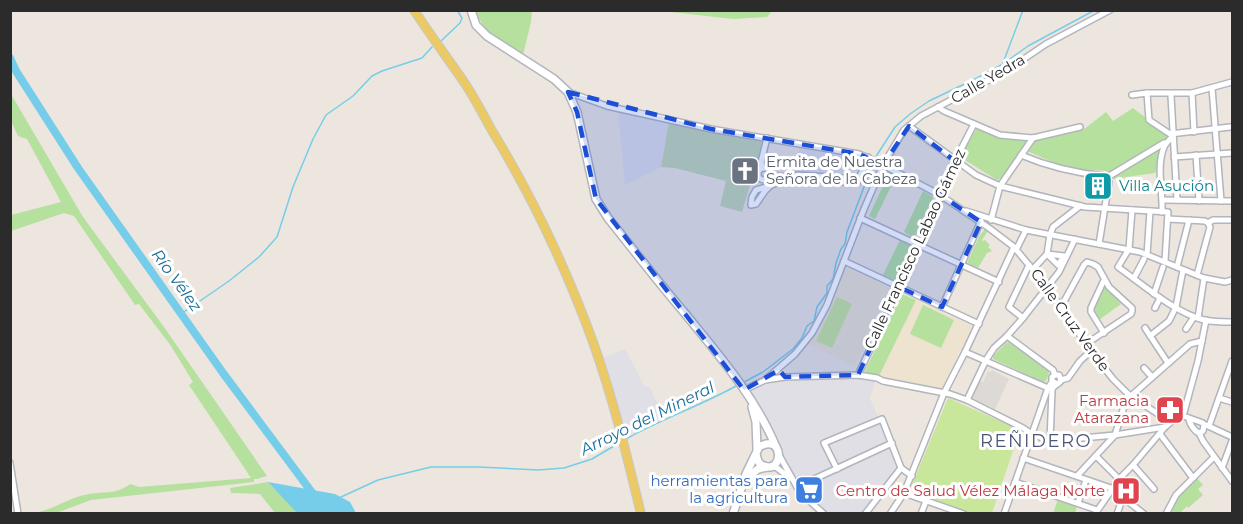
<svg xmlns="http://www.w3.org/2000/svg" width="1243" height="524" font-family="Montserrat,sans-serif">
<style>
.industrial{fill:#e0dfe5}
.education{fill:#ede3cf}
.green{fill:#b5e09e}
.cemetery{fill:#c6d6b6}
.pitch{fill:#c8e79a}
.plaza{fill:#ddd9d5}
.water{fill:#76cde9}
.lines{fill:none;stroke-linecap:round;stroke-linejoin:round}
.stream{stroke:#76cde9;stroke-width:1.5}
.river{stroke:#76cde9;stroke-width:8}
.street-casing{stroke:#b2b5be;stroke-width:8}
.secondary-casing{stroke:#b2b5be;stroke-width:10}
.primary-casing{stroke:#c8c8c8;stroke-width:10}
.street{stroke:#fff;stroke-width:5}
.secondary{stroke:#fff;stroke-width:7}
.primary{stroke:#ebc965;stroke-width:8}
.marked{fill:#1d4ed8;fill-opacity:0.2;stroke:#1d4ed8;stroke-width:4.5;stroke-dasharray:12 8;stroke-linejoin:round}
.labels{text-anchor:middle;stroke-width:6;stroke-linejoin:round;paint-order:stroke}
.street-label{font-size:15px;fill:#2b2b2b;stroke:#fff}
.worship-label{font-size:15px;fill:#5b616d;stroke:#fff;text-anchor:start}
.culture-label{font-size:15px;fill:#0d838f;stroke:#fff;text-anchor:start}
.health-label{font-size:15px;fill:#be3a42;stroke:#fff;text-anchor:end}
.shop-label{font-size:15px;fill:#366cbe;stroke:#fff;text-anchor:end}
.water-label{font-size:16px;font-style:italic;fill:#146c97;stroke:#fff}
.quarter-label{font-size:18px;letter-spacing:1.5px;fill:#4d567a;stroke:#fff}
</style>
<rect width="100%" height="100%" fill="#ede6de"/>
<g class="industrial">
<path d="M618,111L669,122L661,167L625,185Z"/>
<path d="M799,148L845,156L843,175L795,172Z"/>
<path d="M625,349L645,387L649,386L664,417L626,435L604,357Z"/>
<path d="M858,376L876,380L870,399L879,419L897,470L864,513H829L809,497L796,481L749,391L751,388L755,387L781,381Z"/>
</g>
<g class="education">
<path d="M845,267L891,288L854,366L808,344L831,306Z"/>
<path d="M916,300L972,326L942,388L879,376Z"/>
</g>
<g class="green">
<path d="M476,11H532L531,22L523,55C504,43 483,33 476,11Z"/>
<path d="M662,11H772L767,17L733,19Z"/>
<path d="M11,94L83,217L164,327L267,476L257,479H254V482L91,500L56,513H34C53,510 70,497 89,494C106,491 115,495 130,484L139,487L251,478L189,385L193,382L171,346L139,304L135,305L74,216L64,213L11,231V215L61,202L27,139L18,136L11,121Z"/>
<path d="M1133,108L1170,136L1155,173L1112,179L1106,171L1076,169L1052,162L1027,151L1033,140L1083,130L1106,112L1113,121Z"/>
<path d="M977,128L995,137L1026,141V144L1001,179L997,180L960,157Z"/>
<path d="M889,173L896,176L875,219L869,216Z"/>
<path d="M923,191L933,197L914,238L904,232Z"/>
<path d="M985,229L988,231L982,240L983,241L985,240L990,245L988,247L992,251L987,253L978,268L967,263L980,235Z"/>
<path d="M900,240L911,246L895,280L883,275Z"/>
<path d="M1104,285L1121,304L1099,320L1093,310V306Z"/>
<path d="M902,294L916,300L879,376L864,373Z"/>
<path d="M923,305L954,320L941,348L910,334Z"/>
<path d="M1009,342L1048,371L1049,374L1046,381L1043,382L993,359V356L1006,343Z"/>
<path d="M1196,477L1203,485L1198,489L1203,495L1188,508L1187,506L1180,513H1175L1170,510L1177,496Z"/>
<path d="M268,482L295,510L297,513H275L260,494L231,493L230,488Z"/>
<path d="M1058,499L1077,506L1075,513L1053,514Z"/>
</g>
<path class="cemetery" d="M669,122L763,141L742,212L720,206L726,181L675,168L661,167Z"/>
<g class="pitch">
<path d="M837,297L852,304L832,348L816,341Z"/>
<path d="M948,398L1020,430L992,513H972L917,493V492L914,489V485H912Z"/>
</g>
<path class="plaza" d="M992,370L1009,379L995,409L973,399L972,396L980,381L983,382L988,371L991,372Z"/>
<path class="water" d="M268,482L335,494L350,502L356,513H297Z"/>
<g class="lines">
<g class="stream">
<path d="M441,41L460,23L462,18L457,10"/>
<path d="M1003,63L1023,10"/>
<path d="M875,158L895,127L910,114L929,101L977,78L1003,64L1028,46L1095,10"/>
<path d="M181,314L229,281L259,257L277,237L293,187L313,139L326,115L353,96L372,76L382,71L422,58L432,47"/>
<path d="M744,382L763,372L793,349L802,338L807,326L814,321L817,307L827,293V286L833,279L836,263L841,249L845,244L847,232L873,163"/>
<path d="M626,439C661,419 700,406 736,386"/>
<path d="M341,497L378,480L431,467H479L538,470L564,468L592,459L619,443"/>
</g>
<path class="river" d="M10,58L16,71L78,168L223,373L328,514"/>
<g class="street-casing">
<g id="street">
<path d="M1212,88L1221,201"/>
<path d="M568,92L607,106L711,129L859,154L883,165L940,195L989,228L1014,247L1047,287L1089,348L1113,379L1128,394L1158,414L1183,416L1189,418"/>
<path d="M1147,93L1149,120L1170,134L1230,127"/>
<path d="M1192,93L1194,132"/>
<path d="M1132,95L1147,93H1192L1232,82"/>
<path d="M1171,96L1177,200"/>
<path d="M938,107L944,111L1000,135L1033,138L1080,127"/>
<path d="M909,126L976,175L1000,186L1085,207L1168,212L1165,261"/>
<path d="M1021,155C1049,167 1075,173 1105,176L1109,182L1099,244"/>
<path d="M1196,155L1199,201"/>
<path d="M1174,157L1232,153"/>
<path d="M762,168L761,162L767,138"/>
<circle cx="764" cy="174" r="6"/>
<path d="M797,175L859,179"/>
<path d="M768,177L774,176L857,183L868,157"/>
<path d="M1106,178L1164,143"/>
<path d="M770,186L756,190L752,197L751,204V205L756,204L765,191L770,186L778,182L780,177"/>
<path d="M1163,200L1232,201"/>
<path d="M1132,210L1129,249L1118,267C1142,284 1175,313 1204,320C1213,322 1223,322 1232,322"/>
<path d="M966,211L1026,230L1140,252L1204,278L1225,282L1232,280"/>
<path d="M1162,212C1163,191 1156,167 1164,147C1166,143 1170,139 1173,136"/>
<path d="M860,218L999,282"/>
<path d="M1168,219L1205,221L1208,223L1210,227L1197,275"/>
<path d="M991,220L1000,186L1033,138"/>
<path d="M1208,223L1213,220H1232"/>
<path d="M1016,250L1026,230"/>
<path d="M1047,254L1064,256L1058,265Z"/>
<path d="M1147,255L1150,211"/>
<path d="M844,261L979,324"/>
<path d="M1177,267L1189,220"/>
<path d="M1033,269L1047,254L1050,235L1053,227L1080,206"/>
<path d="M1134,278L1144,259"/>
<path d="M1154,294L1163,267"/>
<path d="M942,307L981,221"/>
<path d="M1061,307L1084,265L1087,262L1093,264L1098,267L1109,287L1132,308V311L1131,314L1086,344"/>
<path d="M1155,308L1160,298"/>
<path d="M1023,318L1009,307L1029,265"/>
<path d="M1198,318L1204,278"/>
<path d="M1145,328L1168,363"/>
<path d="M1186,329L1194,317"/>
<path d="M1104,333L1091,312V308L1104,280"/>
<path d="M1007,336L1053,370L1055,375"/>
<path d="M1150,336L1169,321L1176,307L1183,270"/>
<path d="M965,352L1048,388"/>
<path d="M1144,368L1152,377"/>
<path d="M858,375L934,213L955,161L974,124"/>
<path d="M765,380L795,354L812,333L827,305L864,209L883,165L904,130L921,116L1006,71L1046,44L1110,10"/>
<path d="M1061,380L1068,378L1080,361L1091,351"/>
<path d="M744,390L765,380L785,377L858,375L877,378L883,381L950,394L967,400L1023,428L1032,434L1050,441L1115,435L1165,427"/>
<path d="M1131,396L1190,344L1202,341"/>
<path d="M1219,398L1232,402"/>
<path d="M967,400L986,360L994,348L1007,336L1023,318L1059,272L1075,239"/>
<path d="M1183,416L1198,361L1206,320"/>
<path d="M1189,418L1203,423L1204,425L1203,431L1199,433C1194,431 1189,423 1189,418Z"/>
<path d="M1206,425L1232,437"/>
<path d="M1209,426L1232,361"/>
<path d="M1201,432L1200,435L1203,441L1232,481"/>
<path d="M1160,434L1193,478"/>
<path d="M1050,441L1052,390C1053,384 1060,385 1061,380L1059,375H1055L1052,377V381L1057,384"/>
<path d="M779,455L797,487L803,495L824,514"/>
<path d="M1096,456L1119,479"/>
<path d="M1023,458L1111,488L1144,514"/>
<path d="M10,463L18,514"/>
<path d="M1133,465L1154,489"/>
<path d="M771,466L777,468L790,478"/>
<path d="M1222,468L1232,441"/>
<path d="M837,469L824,443L882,419L901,468"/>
<path d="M1077,476L1115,435L1128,394"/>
<path d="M1015,482L1097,510"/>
<path d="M797,487L892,443"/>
<path d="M904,493L964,514"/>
<path d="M1078,503L1086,480"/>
<path d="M865,514L901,468L912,476"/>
<path d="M890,514L904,493L944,393L965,352L1014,247"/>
<path d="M921,514L926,501"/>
<path d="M1004,514L1048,388L1052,382"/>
<path d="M1095,514L1119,479L1133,465L1165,427L1178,416"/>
<path d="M1117,514L1123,497"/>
<path d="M1166,514L1176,495L1214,457"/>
</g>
</g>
<g class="secondary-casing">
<g id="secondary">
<path d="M471,10L476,25L487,36L554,79L568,92L577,112L596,199L608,218C633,249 657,281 683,311C717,353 755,396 776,447"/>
<path d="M752,407L756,422L757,449"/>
<path d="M747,478L758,469L767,467"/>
<path d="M733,514L746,474L759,447C784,432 784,474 764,466C758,464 757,459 756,454"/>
</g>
</g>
<g class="primary-casing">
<path id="primary" d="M414,10C431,36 449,60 466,85C475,99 483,114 491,129C532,196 566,268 593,342C613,398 627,456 641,514"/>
</g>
<use href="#street" class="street"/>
<use href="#secondary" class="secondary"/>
<use href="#primary" class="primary"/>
</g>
<path class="marked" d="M568,92L711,129L859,154L883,165L909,126L955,161L940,195L981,222L942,307L899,287L858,375L785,377L779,370L744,390L596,199L577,112Z"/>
<defs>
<g id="church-square" transform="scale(1.5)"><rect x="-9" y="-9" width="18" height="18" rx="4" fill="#6b7280" stroke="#fff"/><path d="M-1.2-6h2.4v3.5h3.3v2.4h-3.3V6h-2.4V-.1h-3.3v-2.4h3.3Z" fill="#fff"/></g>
<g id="building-square" transform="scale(1.5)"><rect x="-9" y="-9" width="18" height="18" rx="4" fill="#0f9aa8" stroke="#fff"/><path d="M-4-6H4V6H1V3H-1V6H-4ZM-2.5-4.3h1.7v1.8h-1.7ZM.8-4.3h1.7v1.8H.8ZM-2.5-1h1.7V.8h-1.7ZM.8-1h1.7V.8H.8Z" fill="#fff"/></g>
<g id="pharmacy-square" transform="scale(1.5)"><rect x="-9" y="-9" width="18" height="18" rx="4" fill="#e0444e" stroke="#fff"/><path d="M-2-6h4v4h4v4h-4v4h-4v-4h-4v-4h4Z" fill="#fff"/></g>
<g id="supermarket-square" transform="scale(1.5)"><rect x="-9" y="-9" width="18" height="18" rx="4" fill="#3f7fe0" stroke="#fff"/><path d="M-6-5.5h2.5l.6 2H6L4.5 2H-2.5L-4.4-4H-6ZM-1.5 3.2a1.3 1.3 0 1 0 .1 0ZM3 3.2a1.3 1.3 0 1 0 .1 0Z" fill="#fff"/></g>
<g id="hospital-square" transform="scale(1.5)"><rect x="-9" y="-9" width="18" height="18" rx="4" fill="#e0444e" stroke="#fff"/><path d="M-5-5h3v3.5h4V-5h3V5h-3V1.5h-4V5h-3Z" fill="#fff"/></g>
</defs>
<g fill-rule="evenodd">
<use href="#church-square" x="745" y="171"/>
<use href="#building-square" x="1098" y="186"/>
<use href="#pharmacy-square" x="1170" y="410"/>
<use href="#supermarket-square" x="809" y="490"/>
<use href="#hospital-square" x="1126" y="491"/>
</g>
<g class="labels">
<g class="street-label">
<text transform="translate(988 79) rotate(-30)" y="5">Calle Yedra</text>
<text transform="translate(915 249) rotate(-65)" y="5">Calle Francisco Labao Gámez</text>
<text transform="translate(1070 320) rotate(54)" y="5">Calle Cruz Verde</text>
</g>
<g class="worship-label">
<text x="766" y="167">Ermita de Nuestra<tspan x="766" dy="17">Señora de la Cabeza</tspan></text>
</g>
<g class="culture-label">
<text x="1119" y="191">Villa Asución</text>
</g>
<g class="health-label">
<text x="1149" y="406">Farmacia<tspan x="1149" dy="17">Atarazana</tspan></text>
<text x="1105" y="496">Centro de Salud Vélez Málaga Norte</text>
</g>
<g class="shop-label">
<text x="788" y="486">herramientas para<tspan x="788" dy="17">la agricultura</tspan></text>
</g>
<g class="water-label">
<text transform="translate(177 280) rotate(54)" y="6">Río Vélez</text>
<text transform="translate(647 418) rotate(-26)" y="6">Arroyo del Mineral</text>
</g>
<g class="quarter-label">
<text x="1036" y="447">REÑIDERO</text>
</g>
</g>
<rect width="1243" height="524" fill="none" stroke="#2b2b2b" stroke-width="24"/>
</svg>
